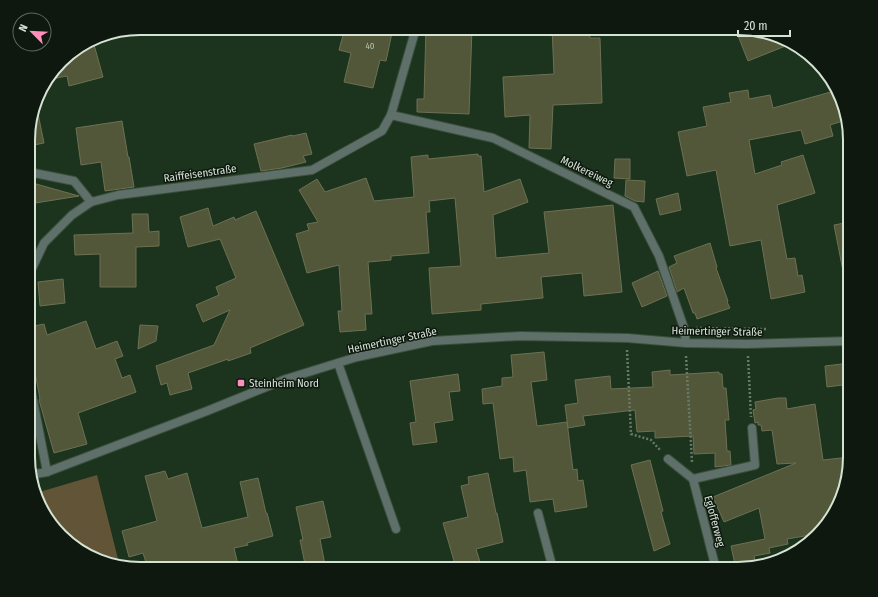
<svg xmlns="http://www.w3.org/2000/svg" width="878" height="597" font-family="'Fira Sans Condensed',sans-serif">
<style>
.green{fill:#625437}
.building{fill:#525739;stroke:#6c7152}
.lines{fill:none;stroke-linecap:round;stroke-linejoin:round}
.service-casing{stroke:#3a4f3b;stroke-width:10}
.minor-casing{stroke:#3a4f3b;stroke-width:10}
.tertiary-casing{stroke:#3a4f3b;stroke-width:10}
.path{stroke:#677a68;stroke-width:2.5;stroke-dasharray:2 2;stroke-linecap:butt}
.service{stroke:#5f6f6a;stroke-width:8}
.minor{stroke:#5f6f6a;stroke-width:8}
.tertiary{stroke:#5f6f6a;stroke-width:8}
.poi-dot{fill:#ff8eba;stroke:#0e180f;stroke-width:1.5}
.labels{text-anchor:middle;stroke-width:3;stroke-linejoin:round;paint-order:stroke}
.number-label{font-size:9px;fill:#b4c0ae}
.street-label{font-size:11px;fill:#d5e3d5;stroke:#0e180f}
.poi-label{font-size:11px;fill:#d5e3d5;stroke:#0e180f;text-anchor:start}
.rim{fill:none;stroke:#d5e3d5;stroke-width:2}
</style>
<rect width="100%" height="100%" fill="#1c331e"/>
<path class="green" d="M97,475L119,563L72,546L43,513L36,493Z"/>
<g class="building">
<path d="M345,28H393L386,61L380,60L373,88L344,82L351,53L339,50Z"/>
<path d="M426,28H472L469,114L417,112V99H424Z"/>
<path d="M552,28H589L590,38H600L602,103L553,105L551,149L529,148L530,115L505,117L503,77L554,74Z"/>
<path d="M735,28H745L788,45L748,61Z"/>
<path d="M93,41L103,77L69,86L67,76L46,80L66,56Z"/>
<path d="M748,90L749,99L770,95L773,108L838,90L846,120L830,125L833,136L805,144L801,130L749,140L755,174L782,165L781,162L803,155L815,193L777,205L787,259L795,258L798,276L802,275L805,292L771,299L761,240L730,246L716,170L687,176L678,132L707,126L703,107L731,102L729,93Z"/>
<path d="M36,104L44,143L29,146V126Z"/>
<path d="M122,121L128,157H129L134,187L105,191L101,162L81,165L76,128Z"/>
<path d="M306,133L312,154L303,156L306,162L282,168L261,171L254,144L292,135L293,136Z"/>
<path d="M478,154V156H481L484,192L520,179L528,202L493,215L496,258L549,253L544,212L613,205L622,292L584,296L582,273L541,277L543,298L481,304V310L432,314L429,268L461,266L455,198L429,201L430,212H426L429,253L391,256V260L368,262L372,314H365L366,330L340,332L338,311H342L339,265L307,273L296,234L309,230L307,224L318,222L299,190L317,179L325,192L366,178L374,201L414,197L411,157L428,155V159Z"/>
<path d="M615,159H630V179L614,178Z"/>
<path d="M626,180L645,181L644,202L635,201L625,196Z"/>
<path d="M29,182L79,196L29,204Z"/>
<path d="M678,193L681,210L660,215L656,199Z"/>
<path d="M208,208L213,226L234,217L235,220L256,211L304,325L250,348L251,353L228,361V359L188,373L192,389L170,395L167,383L161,385L156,366L214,345L230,310L203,322L196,305L219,295L216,287L236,278L220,239L188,247L180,217Z"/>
<path d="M132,214H148L149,232L159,231V246L136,247V287H100V254L75,255L74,235L133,233Z"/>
<path d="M850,222V270L843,271L834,225Z"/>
<path d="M710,243L717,267L716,268L728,301L727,302L730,308L697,319L695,313H693L684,288L677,292L669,267L677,263L674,256Z"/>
<path d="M658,271L667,296L642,307L632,283Z"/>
<path d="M63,279L65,303L40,306L38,282Z"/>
<path d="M86,321L96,349L117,341L123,356L115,359L122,378L130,375L136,392L78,413L87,444L54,453L39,400L40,399L29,340V327L44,324L47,335Z"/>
<path d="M140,325L158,326L156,341L138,349Z"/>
<path d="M544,352L547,380L531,382L537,426L567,422L573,470L577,469L578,481L583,480L587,507L555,512L553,499L530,502L526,470L514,472L513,457L500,459L493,403L483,404L482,389L502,386V378L513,377L511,355Z"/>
<path d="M850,363V384L827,387L825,366Z"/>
<path d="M670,370V375L719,372V374H722L723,388H726L729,420H725L727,451H730L731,465L715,467V453L694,454L693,436L655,438V431L637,432L635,410L583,416L585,425L568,428L565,405L578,403L575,380L610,376L611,389L653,387L652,372Z"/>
<path d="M458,374L460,391L449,392L453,420L434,423L437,442L413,445L410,423L416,422L410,381Z"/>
<path d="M778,398H786L787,409L815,404L823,460L850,457V464L827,525L816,534L787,539L788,544L769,548L770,553L754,556L756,565L736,569L731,546L765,539L759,508L724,522L713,497L796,463L777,464L772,430L762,431L761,425H758V422L755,423L753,410L756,409L755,402Z"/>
<path d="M650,460L663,511L661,512L670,544L654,551L631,465Z"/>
<path d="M165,471L168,479L187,473L202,528L248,517L240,482L258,478L266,513H267L273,536L247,543L248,545L234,548L239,569H148L143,553L129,557L122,531L157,521L145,476Z"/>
<path d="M488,473L496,513H497L503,542L476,549L480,562L456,568L443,523L468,517L461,486L469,484L468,477Z"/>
<path d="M323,501L331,537L320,539L325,565L306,569L300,540H303L296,507Z"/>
</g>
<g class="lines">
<g class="service-casing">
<path id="service" d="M338,363L396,529"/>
</g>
<g class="minor-casing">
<g id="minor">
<path d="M391,115L493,138L634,207L659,256L684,328L686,343"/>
<path d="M29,172L74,181L91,202"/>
<path d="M29,275L44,243L72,215L91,202L118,195L312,170L382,131L391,115L416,28"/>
<path d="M29,379L47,472"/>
<path d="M668,459L693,479L716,569"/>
<path d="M693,479L755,465L752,428"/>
<path d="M538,513L553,569"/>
</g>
</g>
<g class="tertiary-casing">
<path id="tertiary" d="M30,475L47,472L207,411L286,379L357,357L432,341L520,336L627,338L686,343L747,344L850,341"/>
</g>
<g class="path">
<path d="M696,328L767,329"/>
<path d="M627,350L631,434L651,440L660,450"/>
<path d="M686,356L692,462"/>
<path d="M748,356L751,417"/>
</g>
<use href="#service" class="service"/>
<use href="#minor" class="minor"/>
<use href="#tertiary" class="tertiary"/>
</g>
<rect class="poi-dot" x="237" y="379" width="8" height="8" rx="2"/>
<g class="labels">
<g class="number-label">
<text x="370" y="49">40</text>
</g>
<g class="street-label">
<text transform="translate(587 171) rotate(26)" y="4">Molkereiweg</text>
<text transform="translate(200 173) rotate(-8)" y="4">Raiffeisenstraße</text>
<text transform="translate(717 331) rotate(1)" y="4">Heimertinger Straße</text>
<text transform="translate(392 340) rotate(-12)" y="4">Heimertinger Straße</text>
<text transform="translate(715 521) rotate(75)" y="4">Eglofferweg</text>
</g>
<g class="poi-label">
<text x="249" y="387">Steinheim Nord</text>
</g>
</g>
<path d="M0 0H878V597H0ZM140 35H738A105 105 0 0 1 843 140V457A105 105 0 0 1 738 562H140A105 105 0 0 1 35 457V140A105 105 0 0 1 140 35Z" fill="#0e180f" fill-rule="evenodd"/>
<path class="rim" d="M140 35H738A105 105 0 0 1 843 140V457A105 105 0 0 1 738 562H140A105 105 0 0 1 35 457V140A105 105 0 0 1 140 35Z"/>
<g transform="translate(32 32) rotate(294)"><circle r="19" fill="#0e180f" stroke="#5e695e"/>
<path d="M0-3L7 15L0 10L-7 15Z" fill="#ff8eba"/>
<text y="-6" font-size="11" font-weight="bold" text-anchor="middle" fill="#d5e3d5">N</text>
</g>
<path d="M738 30v6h52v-6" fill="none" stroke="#d5e3d5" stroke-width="2"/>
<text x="744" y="30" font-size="12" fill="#d5e3d5" stroke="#0e180f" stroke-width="3" paint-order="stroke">20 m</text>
</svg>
